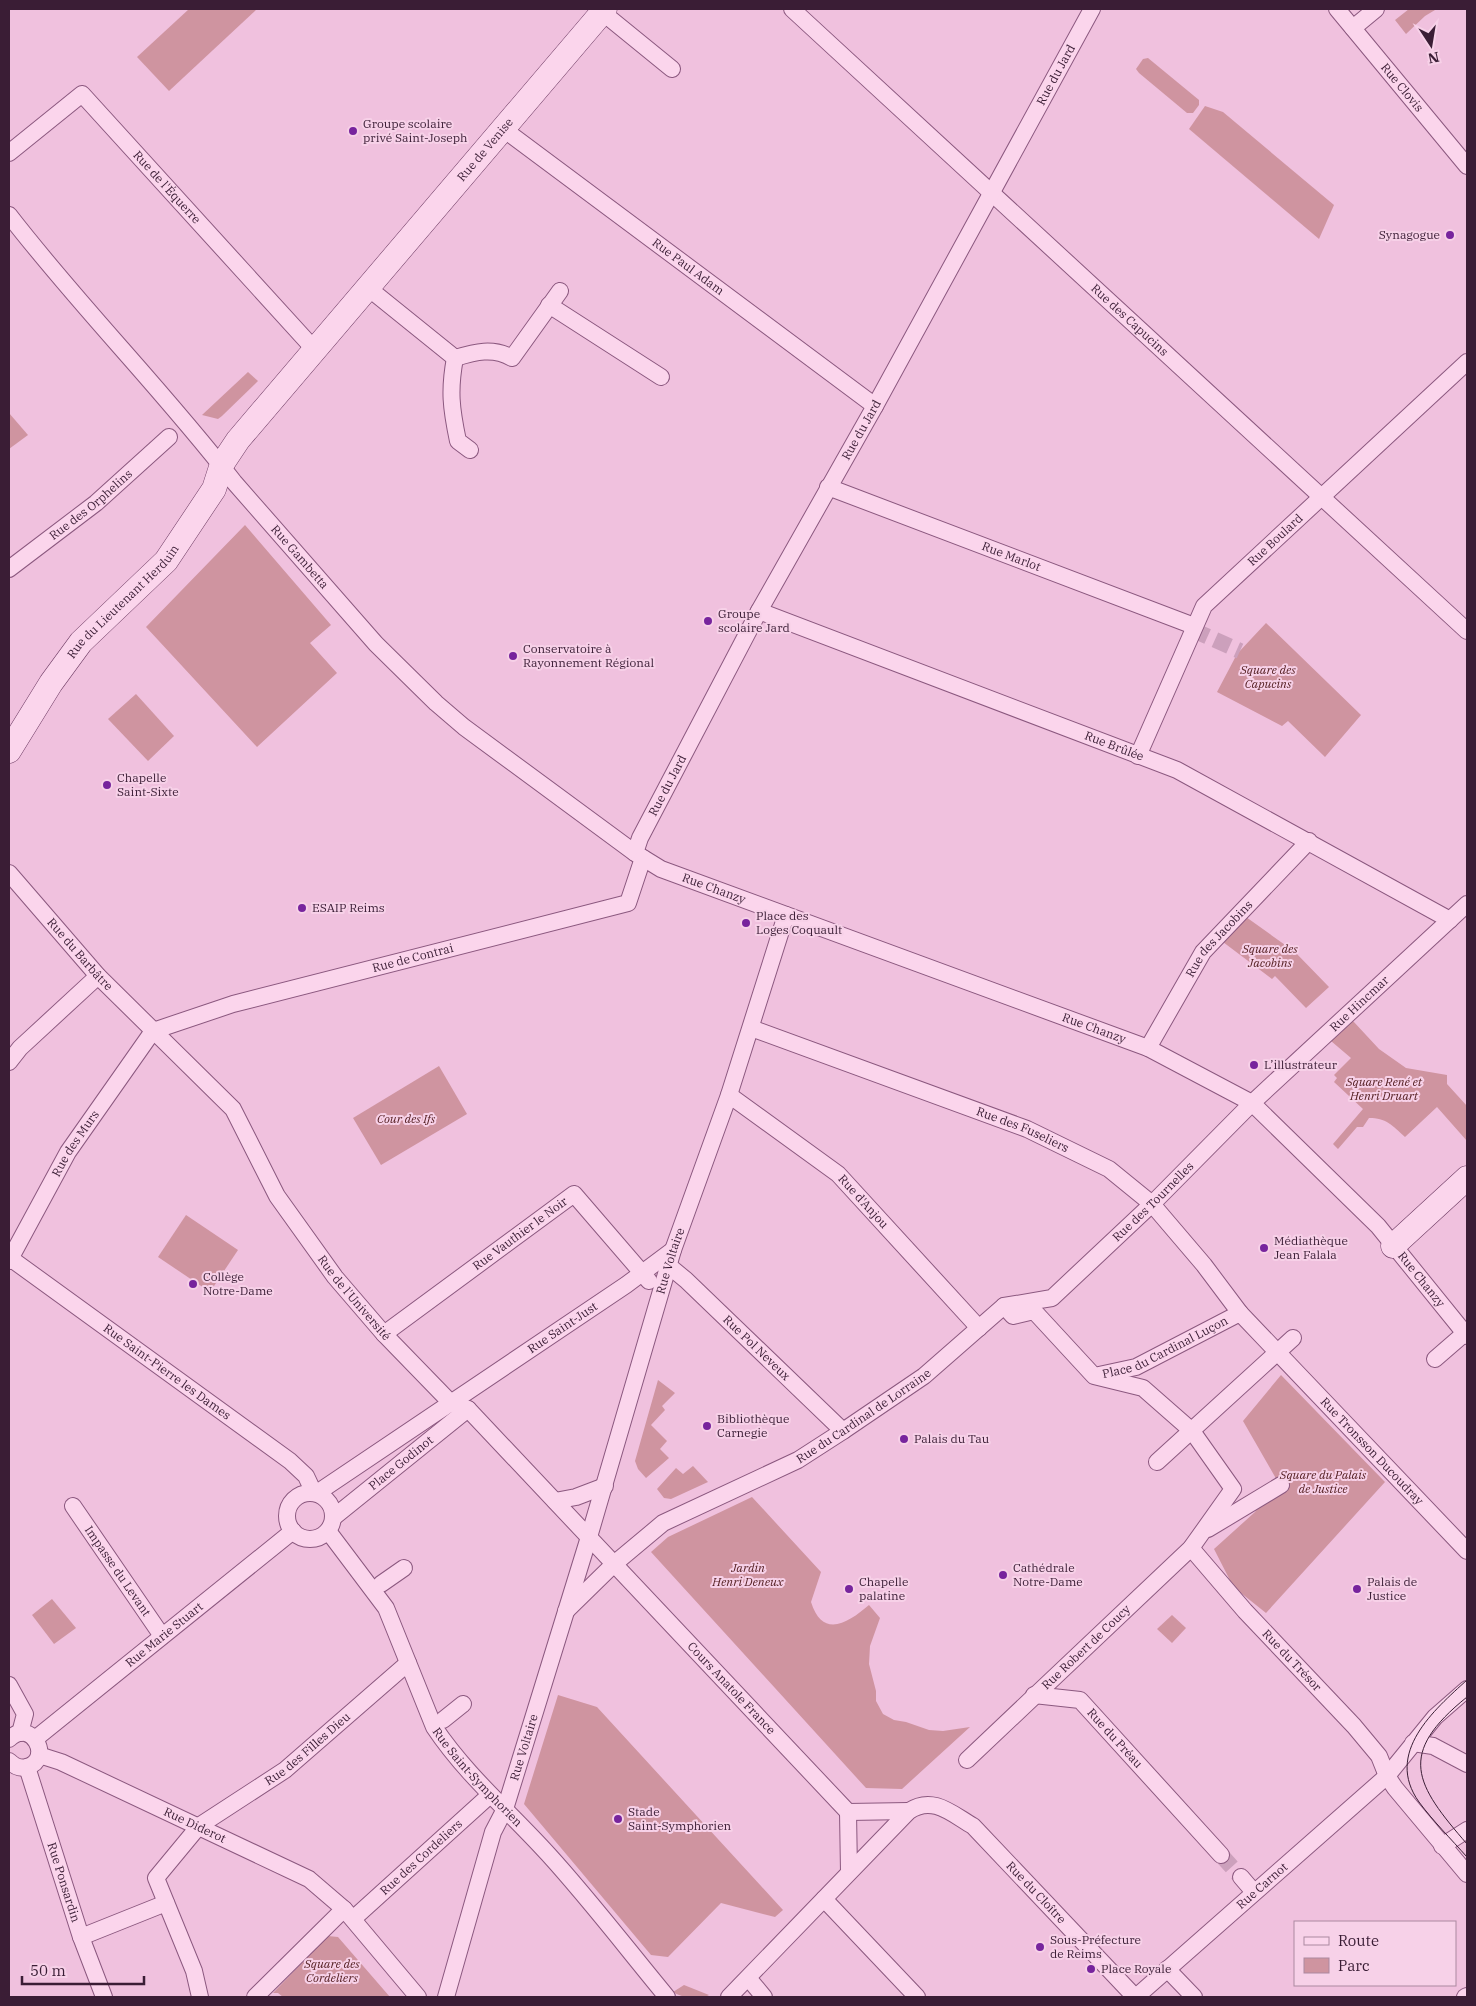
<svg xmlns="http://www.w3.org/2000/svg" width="1476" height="2006" font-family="'IBM Plex Serif',serif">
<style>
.green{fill:#cf94a0}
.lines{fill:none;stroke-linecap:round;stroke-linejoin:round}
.street-tunnel{stroke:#cca0bc;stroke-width:16;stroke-dasharray:16 8;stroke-linecap:butt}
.street-casing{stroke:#8b587f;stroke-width:18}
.secondary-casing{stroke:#6d3b63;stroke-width:25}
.street{stroke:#fbd5ec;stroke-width:16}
.secondary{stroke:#fbd5ec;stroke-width:24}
.tram{stroke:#3a1d35;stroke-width:1}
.poi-dot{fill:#77249d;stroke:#f7d1e8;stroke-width:2}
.labels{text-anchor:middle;stroke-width:4;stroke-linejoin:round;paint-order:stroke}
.street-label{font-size:12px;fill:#3a1d35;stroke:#f7d1e8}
.poi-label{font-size:12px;fill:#3a1d35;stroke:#f7d1e8;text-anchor:start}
.park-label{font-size:12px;font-style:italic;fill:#572225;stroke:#f7d1e8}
</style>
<rect width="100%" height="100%" fill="#f0c1de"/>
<g class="green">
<path d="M189,9H257L169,91L137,57Z"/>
<path d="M1409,9H1435V10L1425,16L1406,34L1395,20Z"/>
<path d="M1148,58L1199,100V105L1193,113H1187L1139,73L1136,69L1143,59Z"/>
<path d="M1205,106L1223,112L1334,205L1319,239L1189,129Z"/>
<path d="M248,372L258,381L222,416L218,419L202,415Z"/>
<path d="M9,413L28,435L9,449Z"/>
<path d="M245,525L331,625L310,643L337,673L257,747L146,627Z"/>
<path d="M1266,623L1361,715L1325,757L1288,721L1282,726L1217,692L1237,654Z"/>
<path d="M136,694L174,736L148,761L108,719Z"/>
<path d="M1246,917L1295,952L1329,987L1306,1008L1275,976L1272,979L1223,942Z"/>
<path d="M1353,1021L1379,1049L1406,1068L1447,1075V1084L1467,1106V1141L1437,1107L1405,1137C1392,1125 1386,1118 1369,1118L1363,1127H1357L1338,1149L1333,1144L1363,1109L1334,1082L1337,1078L1334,1075L1351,1058L1331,1041Z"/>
<path d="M439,1066L467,1114L381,1165L353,1118Z"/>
<path d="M186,1215L238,1250L210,1292L158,1257Z"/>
<path d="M1281,1375L1385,1482L1266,1613L1241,1593L1238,1596L1214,1549L1255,1512L1278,1482L1243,1421Z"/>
<path d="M658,1380L675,1393L662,1406L665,1410L651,1425L667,1441L660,1449L669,1458L646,1478L638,1469L635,1461Z"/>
<path d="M693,1466L708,1482L671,1499L664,1498L657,1489L676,1468L683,1474Z"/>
<path d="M752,1497L821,1572L811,1602C823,1640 849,1622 869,1605L880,1618L870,1646L869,1664L876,1691V1701L883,1714L894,1720L906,1722L929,1730L943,1731L970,1727L902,1789L866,1788L651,1552L668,1537Z"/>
<path d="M52,1599L76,1628L54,1644L32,1615Z"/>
<path d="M1172,1615L1186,1628L1172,1643L1157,1629Z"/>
<path d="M558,1695L597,1707L783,1910L775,1917L721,1903L668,1957L651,1955L524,1804Z"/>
<path d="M328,1936L338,1937L390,1997H283L278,1993H273Z"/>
<path d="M684,1985L709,1995C700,2001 682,1998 673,1992Z"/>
</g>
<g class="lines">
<g class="street-tunnel">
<path d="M1193,630L1240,651"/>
<path d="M1221,1855L1241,1877"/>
</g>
<g class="street-casing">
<g id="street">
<path id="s1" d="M792,9L1467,631"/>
<path id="s2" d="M1337,9L1467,166"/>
<path d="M602,12L672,69"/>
<path d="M1353,28L1376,9"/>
<path id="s3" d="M502,128L875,406"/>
<path id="s4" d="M9,153L82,94L314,349"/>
<path id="s5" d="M9,215C80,307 163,390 234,482L376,644L436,703L464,727L635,853L661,869L1148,1048L1252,1103L1378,1226L1467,1336"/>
<path d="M367,287L455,358"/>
<path d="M549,305L661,377"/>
<path d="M470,450L458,441C451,408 449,390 455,358C475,352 493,347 512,358L560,291"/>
<path id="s6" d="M828,487L1194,626"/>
<path id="s7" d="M9,569L96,503L169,437"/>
<path id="s8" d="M759,611L1177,770L1450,920"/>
<path id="s9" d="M1138,756L1204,606L1467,362"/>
<path id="s10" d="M635,853L640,838L759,611L875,406L1092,9"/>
<path id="s11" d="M9,873L98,976L233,1109L277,1196L335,1277L384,1334L451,1403L468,1409L848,1812"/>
<path id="s12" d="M751,1028L1027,1129L1109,1169L1152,1204L1204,1265L1240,1313"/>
<path id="s13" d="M153,1031L233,1004L628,903L643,858"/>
<path id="s14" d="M1148,1048L1203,952L1309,841"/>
<path d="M9,1062L20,1048L98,976"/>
<path id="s15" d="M729,1095L838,1174L979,1328"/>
<path id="s16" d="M10,1258L290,1461L306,1476L314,1493"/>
<path id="s17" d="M9,1261L68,1152L153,1031"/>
<path id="s18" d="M669,1266L686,1280L843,1431"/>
<path id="s19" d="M384,1334L574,1194L649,1281"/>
<path d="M1435,1359L1465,1333"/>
<path id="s20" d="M1099,1375L1136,1367L1240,1313L1467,1551"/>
<path d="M1157,1462L1293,1338"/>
<circle cx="310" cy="1516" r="23"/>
<path id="s21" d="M317,1493L626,1285L673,1250"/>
<path d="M555,1501L576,1497L605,1486"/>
<path id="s22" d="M73,1506L162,1636"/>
<path id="s23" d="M334,1517L468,1409"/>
<path d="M1208,1529L1281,1485"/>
<path id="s24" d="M328,1531L386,1608L434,1727C466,1775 510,1812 548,1854C590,1900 628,1950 667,1997"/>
<path id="s25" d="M1191,1548L1245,1611L1354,1726L1379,1756L1387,1776L1395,1788L1467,1874"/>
<path d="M381,1584L404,1568"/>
<path id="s26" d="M566,1611L614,1564L663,1523L798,1460L843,1431L924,1376L1004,1306L1052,1298L1152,1204L1252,1103L1467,904"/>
<path d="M9,1685L25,1714L20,1733"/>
<path id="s27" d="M1034,1695L1080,1700L1221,1855"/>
<path d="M443,1720L463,1704"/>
<path d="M9,1739C31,1717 54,1759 27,1767C20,1769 14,1766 9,1761"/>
<path id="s28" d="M35,1739L293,1531"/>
<path d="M1413,1743L1433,1746L1467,1764"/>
<path id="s29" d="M39,1755L61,1762L309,1879L344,1909L418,1997"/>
<path id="s30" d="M967,1760L1191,1548L1233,1489L1192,1431L1143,1388L1094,1376L1034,1311L1013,1316L1004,1306"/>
<path id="s31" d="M27,1767L81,1937L104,1997"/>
<path d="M848,1812L909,1811"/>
<path d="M848,1812L849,1872"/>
<path d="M1442,1846L1467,1830"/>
<path d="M1241,1877L1253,1891"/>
<path d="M824,1899L917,1997"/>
<path id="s32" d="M353,1919L490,1795"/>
<path d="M81,1937L166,1903"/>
<path d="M1167,1969L1194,1997"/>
<path d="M749,1979L764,1997"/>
<path id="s33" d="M200,1997L194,1971L156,1878L199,1826L285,1770L408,1663"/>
<path d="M255,1997L344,1909"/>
<path id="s34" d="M446,1997L493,1832L505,1809L589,1537L673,1250L729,1095L786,915"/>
<path id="s35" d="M729,1997L909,1811C933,1795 952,1814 973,1826L1135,1997"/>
<path id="s36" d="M1136,1997L1387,1776L1435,1717L1467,1689"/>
<path d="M1465,1997L1467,1996"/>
</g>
</g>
<g class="secondary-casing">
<g id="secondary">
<path id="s37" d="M9,751L51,683L81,642L166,561L214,489L222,464L238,440L605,9"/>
<path d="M1393,1246L1467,1178"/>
</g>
</g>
<use href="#street" class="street"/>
<use href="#secondary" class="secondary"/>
<g class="tram">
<path d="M1467,1680C1434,1710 1384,1753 1419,1802C1433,1821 1451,1839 1467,1857"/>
<path d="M1467,1697C1396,1754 1415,1784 1467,1844"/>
</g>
</g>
<g class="poi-dot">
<circle cx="353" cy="131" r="5"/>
<circle cx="1450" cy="235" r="5"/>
<circle cx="708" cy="621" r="5"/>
<circle cx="513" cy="656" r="5"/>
<circle cx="107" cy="785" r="5"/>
<circle cx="302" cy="908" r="5"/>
<circle cx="746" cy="923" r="5"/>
<circle cx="1254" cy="1065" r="5"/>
<circle cx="1264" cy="1248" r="5"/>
<circle cx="193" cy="1284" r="5"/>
<circle cx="707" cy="1426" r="5"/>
<circle cx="904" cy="1439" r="5"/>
<circle cx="1003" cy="1575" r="5"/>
<circle cx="849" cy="1589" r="5"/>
<circle cx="1357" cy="1589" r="5"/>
<circle cx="618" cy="1819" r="5"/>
<circle cx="1040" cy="1947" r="5"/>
<circle cx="1091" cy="1969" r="5"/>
</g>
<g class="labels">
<g class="street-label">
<text dy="4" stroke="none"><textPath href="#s10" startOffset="885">Rue du Jard</textPath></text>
<text dy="4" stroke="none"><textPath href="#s2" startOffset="102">Rue Clovis</textPath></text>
<text dy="4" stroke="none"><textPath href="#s37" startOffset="771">Rue de Venise</textPath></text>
<text dy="4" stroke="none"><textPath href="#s4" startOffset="220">Rue de l'Équerre</textPath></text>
<text dy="4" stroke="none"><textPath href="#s3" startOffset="232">Rue Paul Adam</textPath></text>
<text dy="4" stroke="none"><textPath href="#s1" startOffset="459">Rue des Capucins</textPath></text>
<text dy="4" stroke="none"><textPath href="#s10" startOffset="480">Rue du Jard</textPath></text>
<text dy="4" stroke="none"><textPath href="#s7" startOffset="104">Rue des Orphelins</textPath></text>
<text dy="4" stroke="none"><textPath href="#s9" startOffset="261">Rue Boulard</textPath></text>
<text dy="4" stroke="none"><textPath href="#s5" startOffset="449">Rue Gambetta</textPath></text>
<text dy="4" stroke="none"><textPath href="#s6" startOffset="196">Rue Marlot</textPath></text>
<text dy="4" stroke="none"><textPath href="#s37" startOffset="189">Rue du Lieutenant Herduin</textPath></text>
<text dy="4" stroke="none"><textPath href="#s8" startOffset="380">Rue Brûlée</textPath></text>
<text dy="4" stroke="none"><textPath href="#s10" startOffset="75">Rue du Jard</textPath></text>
<text dy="4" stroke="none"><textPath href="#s5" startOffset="985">Rue Chanzy</textPath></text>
<text dy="4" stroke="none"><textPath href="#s14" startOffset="131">Rue des Jacobins</textPath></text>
<text dy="4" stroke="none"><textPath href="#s11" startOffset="108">Rue du Barbâtre</textPath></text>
<text dy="4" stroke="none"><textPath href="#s13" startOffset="270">Rue de Contrai</textPath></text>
<text dy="4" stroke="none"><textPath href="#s26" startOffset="1012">Rue Hincmar</textPath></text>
<text dy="4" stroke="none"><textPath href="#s5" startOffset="1390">Rue Chanzy</textPath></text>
<text dy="4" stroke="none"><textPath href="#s12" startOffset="290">Rue des Fuseliers</textPath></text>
<text dy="4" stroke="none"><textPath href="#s17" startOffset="135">Rue des Murs</textPath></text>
<text dy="4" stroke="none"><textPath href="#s15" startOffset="172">Rue d'Anjou</textPath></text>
<text dy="4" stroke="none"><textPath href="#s26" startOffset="726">Rue des Tournelles</textPath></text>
<text dy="4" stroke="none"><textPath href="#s19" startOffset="169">Rue Vauthier le Noir</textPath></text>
<text dy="4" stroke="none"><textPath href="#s34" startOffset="770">Rue Voltaire</textPath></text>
<text dy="4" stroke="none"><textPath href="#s5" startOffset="1810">Rue Chanzy</textPath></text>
<text dy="4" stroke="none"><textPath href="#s11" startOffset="551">Rue de l'Université</textPath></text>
<text dy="4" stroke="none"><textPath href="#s21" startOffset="296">Rue Saint-Just</textPath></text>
<text dy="4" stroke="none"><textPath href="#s20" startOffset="72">Place du Cardinal Luçon</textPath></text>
<text dy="4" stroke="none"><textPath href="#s18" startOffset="120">Rue Pol Neveux</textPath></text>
<text dy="4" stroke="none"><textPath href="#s16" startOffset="194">Rue Saint-Pierre les Dames</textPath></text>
<text dy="4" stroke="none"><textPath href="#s26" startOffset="359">Rue du Cardinal de Lorraine</textPath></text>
<text dy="4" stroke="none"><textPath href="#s20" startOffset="346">Rue Tronsson Ducoudray</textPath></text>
<text dy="4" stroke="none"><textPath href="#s23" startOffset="86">Place Godinot</textPath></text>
<text dy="4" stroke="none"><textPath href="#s22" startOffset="79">Impasse du Levant</textPath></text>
<text dy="4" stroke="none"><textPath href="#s28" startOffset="166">Rue Marie Stuart</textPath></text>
<text dy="4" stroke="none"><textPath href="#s30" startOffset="164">Rue Robert de Coucy</textPath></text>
<text dy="4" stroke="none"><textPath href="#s25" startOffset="151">Rue du Trésor</textPath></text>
<text dy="4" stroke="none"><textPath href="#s11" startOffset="1096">Cours Anatole France</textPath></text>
<text dy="4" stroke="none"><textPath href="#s27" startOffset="98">Rue du Préau</textPath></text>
<text dy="4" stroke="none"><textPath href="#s34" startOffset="262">Rue Voltaire</textPath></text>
<text dy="4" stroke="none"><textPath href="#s33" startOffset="328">Rue des Filles Dieu</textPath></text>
<text dy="4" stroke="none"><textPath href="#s24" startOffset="291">Rue Saint-Symphorien</textPath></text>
<text dy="4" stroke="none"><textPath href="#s29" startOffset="171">Rue Diderot</textPath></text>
<text dy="4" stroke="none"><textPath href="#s32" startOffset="92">Rue des Cordeliers</textPath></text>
<text dy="4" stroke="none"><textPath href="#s31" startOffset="121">Rue Ponsardin</textPath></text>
<text dy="4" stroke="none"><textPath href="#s36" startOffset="168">Rue Carnot</textPath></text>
<text dy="4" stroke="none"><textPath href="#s35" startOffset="421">Rue du Cloître</textPath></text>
</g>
<g class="poi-label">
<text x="363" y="128">Groupe scolaire<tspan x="363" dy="14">privé Saint-Joseph</tspan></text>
<text x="1440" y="239" text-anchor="end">Synagogue</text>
<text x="718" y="618">Groupe<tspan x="718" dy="14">scolaire Jard</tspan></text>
<text x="523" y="653">Conservatoire à<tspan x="523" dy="14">Rayonnement Régional</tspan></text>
<text x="117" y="782">Chapelle<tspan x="117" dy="14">Saint-Sixte</tspan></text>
<text x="312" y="912">ESAIP Reims</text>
<text x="756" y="920">Place des<tspan x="756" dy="14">Loges Coquault</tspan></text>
<text x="1264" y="1069">L’illustrateur</text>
<text x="1274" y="1245">Médiathèque<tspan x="1274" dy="14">Jean Falala</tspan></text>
<text x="203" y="1281">Collège<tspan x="203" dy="14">Notre-Dame</tspan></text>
<text x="717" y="1423">Bibliothèque<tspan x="717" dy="14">Carnegie</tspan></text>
<text x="914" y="1443">Palais du Tau</text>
<text x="1013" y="1572">Cathédrale<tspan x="1013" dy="14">Notre-Dame</tspan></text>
<text x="859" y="1586">Chapelle<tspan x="859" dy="14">palatine</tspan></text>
<text x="1367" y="1586">Palais de<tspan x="1367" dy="14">Justice</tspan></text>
<text x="628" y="1816">Stade<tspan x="628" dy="14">Saint-Symphorien</tspan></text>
<text x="1050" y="1944">Sous-Préfecture<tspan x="1050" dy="14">de Reims</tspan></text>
<text x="1101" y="1973">Place Royale</text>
</g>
<g class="park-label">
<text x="1268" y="674">Square des<tspan x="1268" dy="14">Capucins</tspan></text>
<text x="1270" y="953">Square des<tspan x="1270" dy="14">Jacobins</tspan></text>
<text x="1384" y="1086">Square René et<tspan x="1384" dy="14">Henri Druart</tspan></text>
<text x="406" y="1123">Cour des Ifs</text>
<text x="1323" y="1479">Square du Palais<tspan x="1323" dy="14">de Justice</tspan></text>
<text x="748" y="1572">Jardin<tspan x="748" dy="14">Henri Deneux</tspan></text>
<text x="332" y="1968">Square des<tspan x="332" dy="14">Cordeliers</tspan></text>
</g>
</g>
<rect width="1476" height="2006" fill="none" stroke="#3a1d35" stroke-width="20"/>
<rect x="1294" y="1921" width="162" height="65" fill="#f7d1e8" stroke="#ab89a0"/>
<rect x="1304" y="1937" width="25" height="8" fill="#fbd5ec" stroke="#ab89a0"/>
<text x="1338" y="1946" font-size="15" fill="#3a1d35">Route</text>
<rect x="1304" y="1958" width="25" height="15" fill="#cf94a0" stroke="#ab89a0"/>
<text x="1338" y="1971" font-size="15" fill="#3a1d35">Parc</text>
<g transform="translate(1431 45) rotate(168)" stroke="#f7d1e8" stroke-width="4" paint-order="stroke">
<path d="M0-4L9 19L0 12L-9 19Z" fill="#3a1d35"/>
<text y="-8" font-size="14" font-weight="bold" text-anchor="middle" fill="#3a1d35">N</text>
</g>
<path d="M22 1976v8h122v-8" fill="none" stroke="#3a1d35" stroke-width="2.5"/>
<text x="30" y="1976" font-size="15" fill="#3a1d35" stroke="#f7d1e8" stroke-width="4" paint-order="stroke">50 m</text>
</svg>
